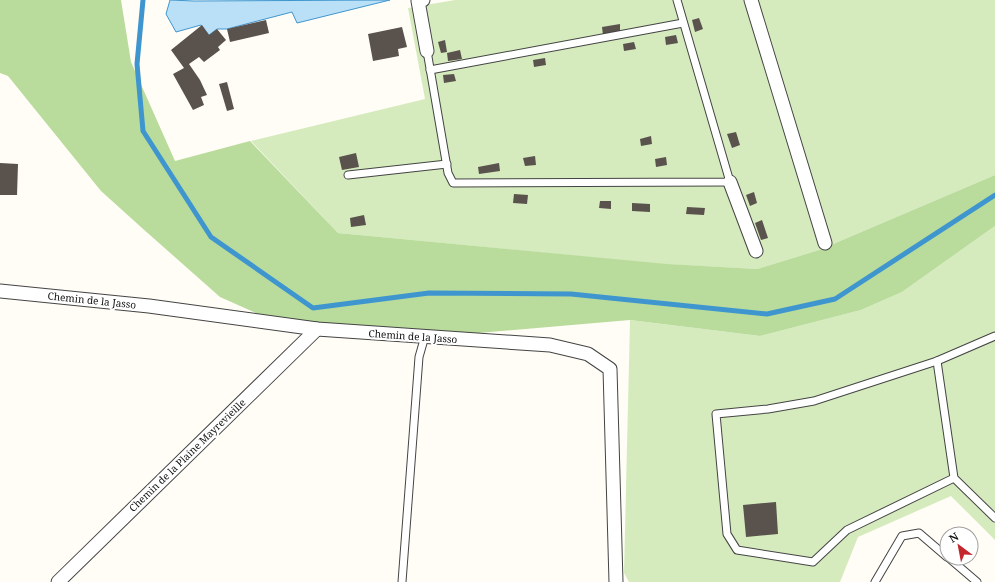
<svg xmlns="http://www.w3.org/2000/svg" width="995" height="582" font-family="'Noto Serif',serif">
<style>
.green{fill:#d5ebbd}
.forest{fill:#b9dc9c}
.water{fill:#b9e0f7;stroke:#3f96cf}
.lines{fill:none;stroke-linecap:round;stroke-linejoin:round}
.stream{stroke:#3f96cf;stroke-width:5}
.building{fill:#5a524d}
.lane-casing{stroke:#444;stroke-width:9}
.street-casing{stroke:#444;stroke-width:15}
.lane{stroke:#fff;stroke-width:7}
.street{stroke:#fff;stroke-width:13}
.labels{text-anchor:middle;stroke-width:4;stroke-linejoin:round;paint-order:stroke}
.street-label{font-size:10px;fill:#111;stroke:#fff}
</style>
<rect width="100%" height="100%" fill="#fffdf5"/>
<g class="green">
<path d="M455,0H995V175L819,250L757,269L661,264L338,233L251,141L425,99L408,8Z"/>
<path d="M995,226V540L951,496L858,537L840,582H629L624,573L630,320L760,336L861,310L902,292Z"/>
</g>
<path class="forest" d="M0,0H121L131,62L175,161L250,141L338,233L667,264L757,269L819,250L995,175V226L902,292L861,310L760,336L630,320L420,338L294,330L220,297L142,228L101,191L8,76L0,73Z"/>
<path class="water" d="M170,0L194,1L390,0L297,23L292,12L227,29H217L209,35L201,25L176,32L166,14Z"/>
<g class="lines">
<path class="stream" d="M143,0L137,64L143,131L211,237L313,308L429,293L571,294L767,314L835,299L995,195"/>
</g>
<g class="building">
<path d="M699,18L703,29L695,32L692,20Z"/>
<path d="M266,20L269,33L230,42L227,29Z"/>
<path d="M620,24V31L603,35L602,27Z"/>
<path d="M202,25L209,35L217,29L226,40L218,47L220,50L204,62L199,57L189,64L200,80L207,95L201,97L204,105L193,110L173,74L184,68L171,50Z"/>
<path d="M402,27L407,47L398,49L399,56L373,61L368,34Z"/>
<path d="M676,35L678,43L666,45L665,37Z"/>
<path d="M445,40L447,52L441,53L438,42Z"/>
<path d="M634,42L636,49L624,51L623,44Z"/>
<path d="M460,50L462,59L448,61L447,53Z"/>
<path d="M545,58L546,65L534,67L533,60Z"/>
<path d="M454,74L456,81L444,83L443,75Z"/>
<path d="M227,82L234,109L227,111L219,84Z"/>
<path d="M736,132L740,145L732,148L727,134Z"/>
<path d="M651,136L652,144L641,146L640,139Z"/>
<path d="M356,153L359,167L342,170L339,157Z"/>
<path d="M535,156L536,165L525,166L523,158Z"/>
<path d="M666,157L667,165L656,167L655,159Z"/>
<path d="M0,163L18,164L17,195H0Z"/>
<path d="M499,163L500,171L479,174L478,167Z"/>
<path d="M754,192L757,203L750,206L746,195Z"/>
<path d="M514,194L528,195L527,204L513,203Z"/>
<path d="M600,201H611V209L599,208Z"/>
<path d="M632,203L650,204V212L632,211Z"/>
<path d="M687,207L705,208L704,215L686,214Z"/>
<path d="M364,215L366,225L351,227L350,218Z"/>
<path d="M762,220L768,238L761,240L755,223Z"/>
<path d="M776,502L778,534L746,537L743,505Z"/>
</g>
<g class="lines">
<g class="lane-casing">
<g id="lane">
<path d="M427,51L448,173L453,183L730,182L677,0"/>
<path d="M430,70L683,23"/>
<path d="M348,175L447,164"/>
<path d="M937,361L954,478L995,518"/>
<path d="M954,478L847,530L813,562L737,550L727,534L716,414L768,409L814,401L937,361L995,336"/>
<path d="M949,558L977,582"/>
<path d="M402,582L419,357L425,336"/>
<path d="M875,582L902,536L919,533L947,557"/>
</g>
</g>
<g class="street-casing">
<g id="street">
<path d="M423,0L418,1L427,51"/>
<path d="M751,0L825,243"/>
<path d="M730,182L756,251"/>
<path d="M0,291L149,306L317,329L550,345L588,354L610,369L616,582"/>
<path d="M58,582L317,329"/>
</g>
</g>
<use href="#lane" class="lane"/>
<use href="#street" class="street"/>
</g>
<g class="labels">
<g class="street-label">
<text transform="translate(92 300) rotate(6)" y="4">Chemin de la Jasso</text>
<text transform="translate(413 336) rotate(4)" y="4">Chemin de la Jasso</text>
<text transform="translate(187 455) rotate(-44)" y="4">Chemin de la Plaine Mayrevieille</text>
</g>
</g>
<g transform="translate(959 546) rotate(328)"><circle r="19" fill="#ffffff" stroke="#a0a0a0"/>
<path d="M0-3L7 15L0 10L-7 15Z" fill="#c4262e"/>
<text y="-6" font-size="11" font-weight="bold" text-anchor="middle" fill="#111111">N</text>
</g>
</svg>
